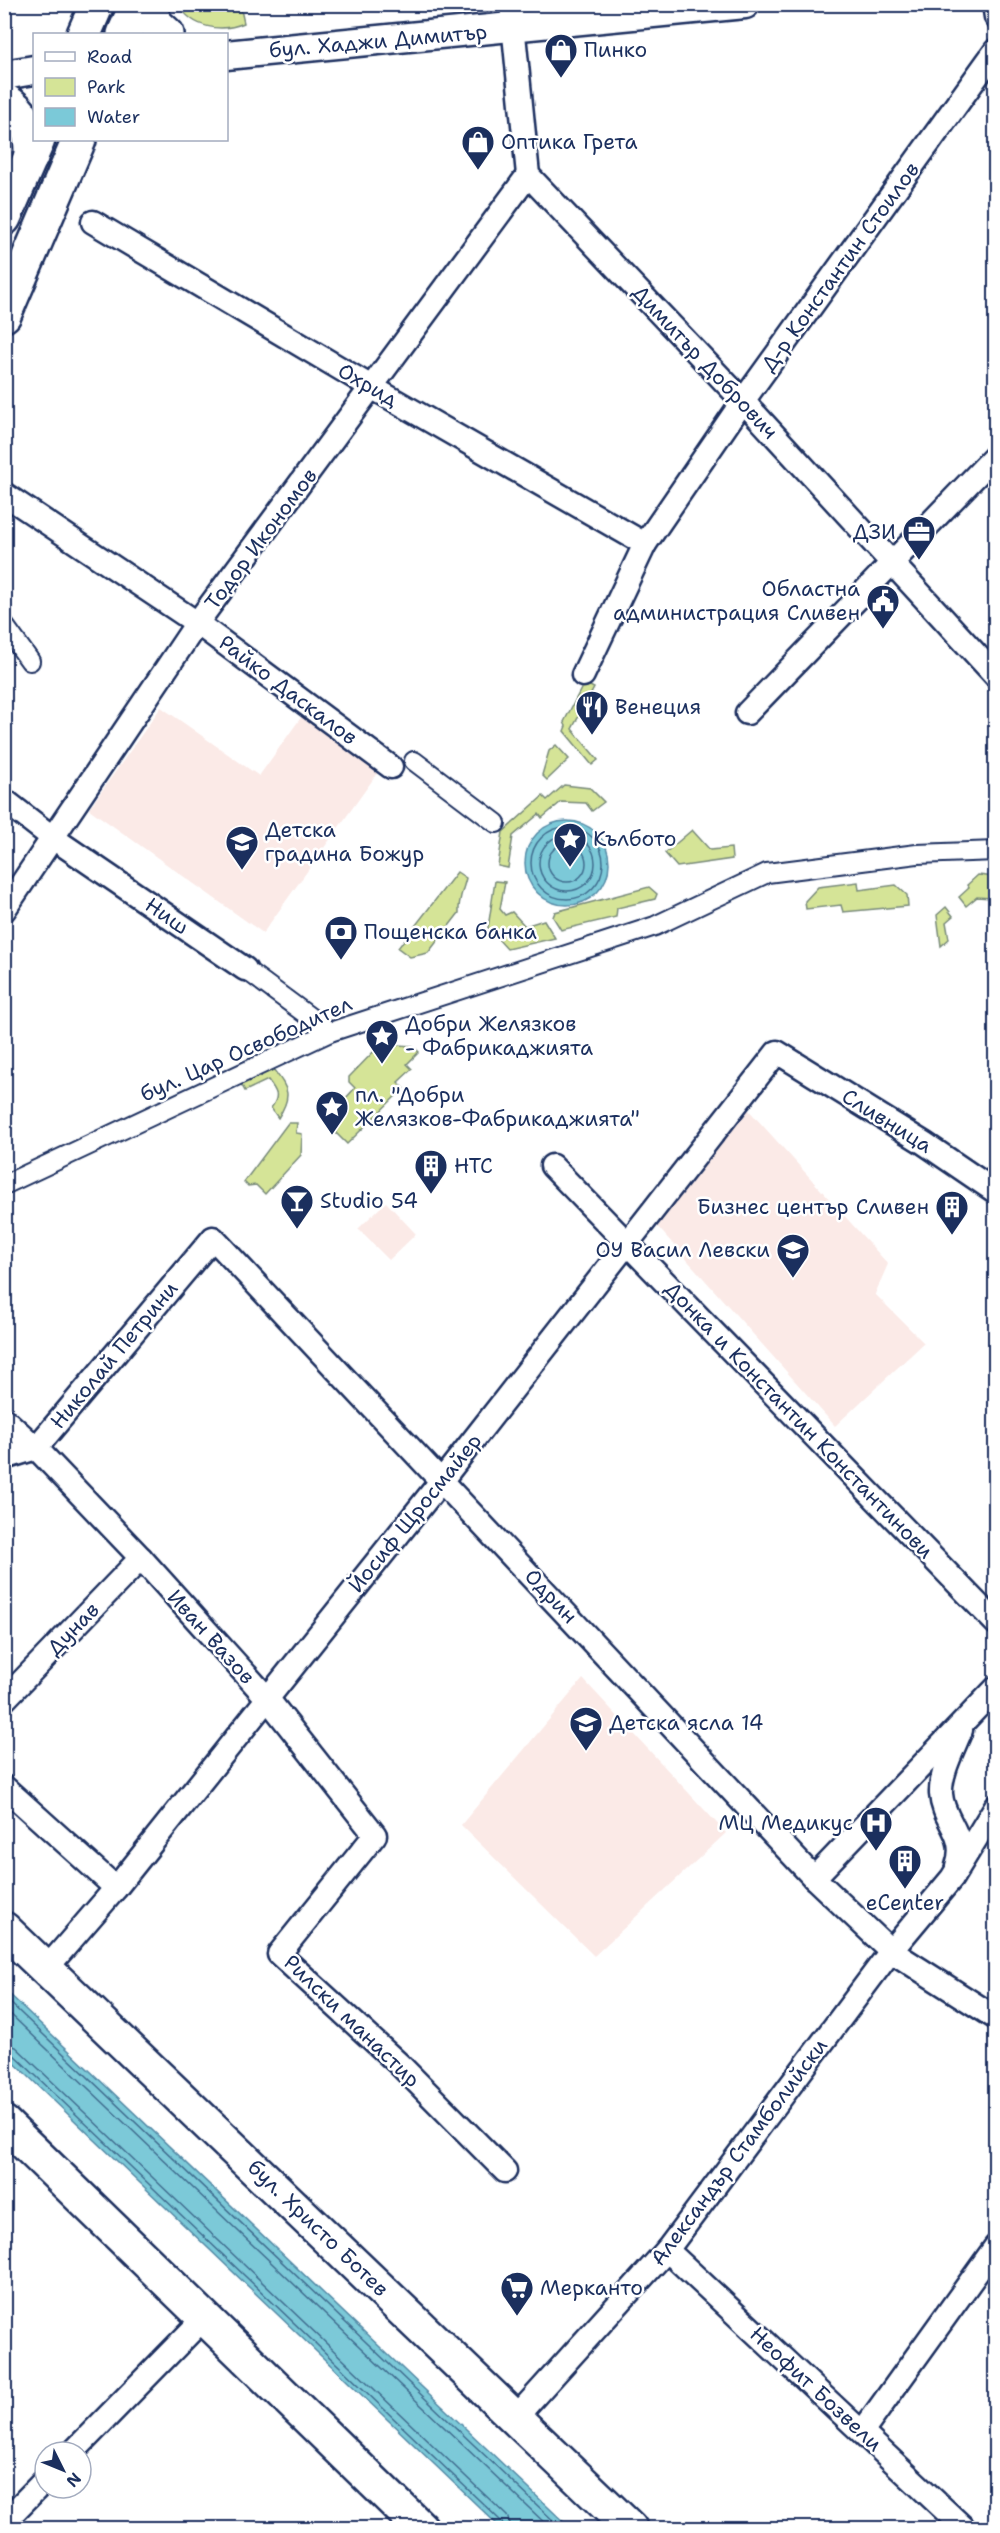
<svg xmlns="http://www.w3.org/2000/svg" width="1000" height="2533" font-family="'Shantell Sans',sans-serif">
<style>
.built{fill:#fbeae7}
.green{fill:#d5e497;stroke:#788a7a;stroke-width:1.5}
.water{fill:#7bc9d8;stroke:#558ba7;stroke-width:1.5}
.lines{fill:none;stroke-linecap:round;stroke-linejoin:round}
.shore{stroke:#416d8f;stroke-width:1.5}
.pedestrian-casing{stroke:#1b2f5e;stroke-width:22}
.minor-casing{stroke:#1b2f5e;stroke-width:27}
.tertiary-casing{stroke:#1b2f5e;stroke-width:33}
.secondary-casing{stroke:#1b2f5e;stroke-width:38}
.pedestrian{stroke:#fff;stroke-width:18}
.minor{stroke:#fff;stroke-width:22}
.tertiary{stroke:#fff;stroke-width:28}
.secondary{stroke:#fff;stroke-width:33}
.labels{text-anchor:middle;stroke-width:5;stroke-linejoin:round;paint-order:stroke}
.street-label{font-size:21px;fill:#1b2f5e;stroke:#fff}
.poi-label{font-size:21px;fill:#1b2f5e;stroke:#fff;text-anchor:start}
</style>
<rect width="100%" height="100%" fill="#fff"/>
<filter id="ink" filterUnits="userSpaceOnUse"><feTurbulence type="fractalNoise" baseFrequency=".0167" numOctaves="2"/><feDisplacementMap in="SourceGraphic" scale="12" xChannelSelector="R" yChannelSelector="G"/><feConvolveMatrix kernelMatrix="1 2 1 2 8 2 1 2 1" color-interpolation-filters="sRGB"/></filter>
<g filter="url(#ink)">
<g class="built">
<path d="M161,707L259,776L302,716L379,771L263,933L89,809Z"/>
<path d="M746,1107L888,1264L875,1294L924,1343L835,1426L656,1225Z"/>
<path d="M386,1202L416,1234L389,1260L358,1229Z"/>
<path d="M583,1679L726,1833L594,1956L461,1825Z"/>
</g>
<g class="green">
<path d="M179,5H240L244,23C221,33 192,28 179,5Z"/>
<path d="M584,683L594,688L572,729L598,760L592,765L564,731L566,726L564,722Z"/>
<path d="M556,745L569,759L547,780L542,775L549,751Z"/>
<path d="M564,785L590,788L604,802L592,811L586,803L561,802L542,818L539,814L513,836L508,868L498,866L503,832L543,796L547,800Z"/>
<path d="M692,830L710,850L731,848L732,859L677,867L665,853Z"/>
<path d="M457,872L466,878C463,891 458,900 459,913L428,953L410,957L398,948Z"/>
<path d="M978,875L995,877V903L991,898L977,897L966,906L959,897L969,888L967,885Z"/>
<path d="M495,881L505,882L500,909L505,915L512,912L525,926L544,920L555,938L507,949L488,928Z"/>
<path d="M858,882L859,890L896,885L907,895L908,906L843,912L841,905L806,909L805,901L818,887Z"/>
<path d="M649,887L657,894L655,899L617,908L616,917L561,930L553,917L555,912Z"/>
<path d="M946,907L953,916L946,922L949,939L941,946L937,915Z"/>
<path d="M381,1044L413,1046L419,1052L407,1064L412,1069L398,1082L404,1088L347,1144L336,1133L338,1120L347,1111L345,1099L355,1088L349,1082V1077Z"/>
<path d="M271,1066C287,1088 294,1093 278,1118L271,1108C280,1096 277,1092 268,1080L245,1091L240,1082Z"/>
<path d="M288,1123H297L296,1133L302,1134L301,1155L265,1194L256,1185L248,1186L244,1182Z"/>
</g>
<g class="water">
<circle cx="567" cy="863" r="42"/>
<path d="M4,1989L570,2528H501L5,2054Z"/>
</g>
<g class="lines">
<g class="shore">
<circle cx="567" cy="863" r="36"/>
<circle cx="567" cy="863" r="28"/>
<circle cx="567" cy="863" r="19"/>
<path d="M4,1997L561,2528"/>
<path d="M4,2008L550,2528"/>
<path d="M4,2043L16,2047L507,2516L512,2528"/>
<path d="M4,2050L11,2052L502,2522L504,2528"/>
</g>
<g class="pedestrian-casing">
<g id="pedestrian">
<path d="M4,625L30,661"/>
<path d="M414,761L496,823"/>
<path d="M245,969L330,1032"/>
<path d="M4,1185L330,1032L655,926L767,873L917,854L996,851"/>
</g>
</g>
<g class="minor-casing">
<g id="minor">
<path d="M511,4L528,175L743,401L996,676"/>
<path d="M994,4L996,17"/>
<path d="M93,222L373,388L645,544"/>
<path d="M4,494L197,623L391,767"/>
<path d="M583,675L645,544L743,401L996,50"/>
<path d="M747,713L996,455"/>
<path d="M4,800L53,838L245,969"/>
<path d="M4,910L197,623L528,175"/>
<path d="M552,1166L996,1623"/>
<path d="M4,1419L36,1448L141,1558L267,1698L375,1835L279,1954L401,2066L505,2171"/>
<path d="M4,1458L36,1448L213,1238L814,1878L891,1951L996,2018"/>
<path d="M4,1700L141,1558"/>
<path d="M4,1787L116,1888"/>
<path d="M957,1866C968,1834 943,1823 941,1794C940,1773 953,1750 961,1730"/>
<path d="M814,1878L996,1688"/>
<path d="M46,1969L116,1888L442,1480L777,1052L924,1143L996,1192"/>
<path d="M667,2250L964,2528"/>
<path d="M516,2417L667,2250L891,1951L952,1878L996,1806"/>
<path d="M863,2431L996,2246"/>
<path d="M73,2452L204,2318"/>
<path d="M4,2522L45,2480"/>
</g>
</g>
<g class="tertiary-casing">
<g id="tertiary">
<path d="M226,55L745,4"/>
<path d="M4,75L34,70"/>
</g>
</g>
<g class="secondary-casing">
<g id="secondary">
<path d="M147,4L156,24L167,34"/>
<path d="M84,34L97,4"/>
<path d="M124,34L137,4"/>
<path d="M4,100C26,112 32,133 31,157"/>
<path d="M4,218L38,140"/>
<path d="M4,315L79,140"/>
<path d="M4,1929L630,2528"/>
<path d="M4,2123L421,2528"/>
</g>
</g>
<use href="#pedestrian" class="pedestrian"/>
<use href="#minor" class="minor"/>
<use href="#tertiary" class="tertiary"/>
<use href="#secondary" class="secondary"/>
</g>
</g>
<defs>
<g id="shop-pin" transform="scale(1.725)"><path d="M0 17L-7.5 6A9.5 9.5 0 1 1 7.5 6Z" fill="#1b2f5e" stroke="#fff"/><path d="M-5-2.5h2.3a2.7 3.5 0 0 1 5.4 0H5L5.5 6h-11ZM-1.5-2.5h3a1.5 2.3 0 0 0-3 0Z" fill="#fff"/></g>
<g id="office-pin" transform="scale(1.725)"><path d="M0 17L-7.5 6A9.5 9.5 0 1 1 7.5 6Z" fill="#1b2f5e" stroke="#fff"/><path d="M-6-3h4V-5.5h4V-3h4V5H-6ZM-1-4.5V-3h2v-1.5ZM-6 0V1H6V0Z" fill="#fff"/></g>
<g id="civic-pin" transform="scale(1.725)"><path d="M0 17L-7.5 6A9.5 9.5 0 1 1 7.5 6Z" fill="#1b2f5e" stroke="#fff"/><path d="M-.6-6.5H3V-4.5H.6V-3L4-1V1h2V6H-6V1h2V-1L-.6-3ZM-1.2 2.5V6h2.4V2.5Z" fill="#fff"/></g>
<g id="restaurant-pin" transform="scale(1.725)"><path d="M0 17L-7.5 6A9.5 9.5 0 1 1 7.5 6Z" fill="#1b2f5e" stroke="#fff"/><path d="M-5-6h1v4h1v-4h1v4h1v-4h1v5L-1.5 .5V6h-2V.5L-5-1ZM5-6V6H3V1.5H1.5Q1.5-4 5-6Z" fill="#fff"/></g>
<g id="sight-pin" transform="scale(1.725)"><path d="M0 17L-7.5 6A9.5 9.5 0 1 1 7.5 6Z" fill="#1b2f5e" stroke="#fff"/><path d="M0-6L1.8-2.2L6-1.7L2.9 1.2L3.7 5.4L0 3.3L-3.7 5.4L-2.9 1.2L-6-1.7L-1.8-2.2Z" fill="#fff"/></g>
<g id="school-pin" transform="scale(1.725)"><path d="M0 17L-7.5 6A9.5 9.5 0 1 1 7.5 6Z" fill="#1b2f5e" stroke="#fff"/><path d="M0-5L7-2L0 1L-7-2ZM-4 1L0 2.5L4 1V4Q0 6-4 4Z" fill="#fff"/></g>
<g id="bank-pin" transform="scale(1.725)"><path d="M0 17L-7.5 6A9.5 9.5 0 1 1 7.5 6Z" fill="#1b2f5e" stroke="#fff"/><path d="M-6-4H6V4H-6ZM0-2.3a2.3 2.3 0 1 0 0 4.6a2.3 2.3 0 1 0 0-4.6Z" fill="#fff"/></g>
<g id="building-pin" transform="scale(1.725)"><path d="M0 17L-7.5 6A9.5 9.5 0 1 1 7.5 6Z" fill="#1b2f5e" stroke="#fff"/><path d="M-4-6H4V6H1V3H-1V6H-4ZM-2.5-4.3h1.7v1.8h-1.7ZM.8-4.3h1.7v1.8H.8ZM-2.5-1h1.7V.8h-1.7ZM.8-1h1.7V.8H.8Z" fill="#fff"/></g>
<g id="bar-pin" transform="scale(1.725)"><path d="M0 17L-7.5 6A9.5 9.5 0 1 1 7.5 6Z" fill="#1b2f5e" stroke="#fff"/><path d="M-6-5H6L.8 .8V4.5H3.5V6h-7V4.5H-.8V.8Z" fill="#fff"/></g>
<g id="hospital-pin" transform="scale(1.725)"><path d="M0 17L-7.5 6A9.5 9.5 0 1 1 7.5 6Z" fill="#1b2f5e" stroke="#fff"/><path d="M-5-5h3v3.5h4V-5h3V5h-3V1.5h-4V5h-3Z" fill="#fff"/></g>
<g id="supermarket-pin" transform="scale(1.725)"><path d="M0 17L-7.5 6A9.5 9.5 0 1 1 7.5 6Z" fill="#1b2f5e" stroke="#fff"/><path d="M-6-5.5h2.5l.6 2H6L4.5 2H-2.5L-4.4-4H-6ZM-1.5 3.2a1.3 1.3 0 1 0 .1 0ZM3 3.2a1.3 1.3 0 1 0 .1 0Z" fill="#fff"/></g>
</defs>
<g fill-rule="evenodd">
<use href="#shop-pin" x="561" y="50"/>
<use href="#shop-pin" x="478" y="142"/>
<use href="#office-pin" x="919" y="532"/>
<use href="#civic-pin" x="883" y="601"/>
<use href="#restaurant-pin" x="592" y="707"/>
<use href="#sight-pin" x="570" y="839"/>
<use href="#school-pin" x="242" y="842"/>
<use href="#bank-pin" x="341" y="932"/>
<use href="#sight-pin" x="382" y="1036"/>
<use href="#sight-pin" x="332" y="1107"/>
<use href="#building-pin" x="431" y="1166"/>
<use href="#bar-pin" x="297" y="1201"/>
<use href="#building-pin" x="952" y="1207"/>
<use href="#school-pin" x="793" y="1250"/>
<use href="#school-pin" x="586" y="1723"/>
<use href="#hospital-pin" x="876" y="1823"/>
<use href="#building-pin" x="905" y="1861"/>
<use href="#supermarket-pin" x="517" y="2288"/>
</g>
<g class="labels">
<g class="street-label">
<text transform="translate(378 41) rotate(-5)" y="7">бул. Хаджи Димитър</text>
<text transform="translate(840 267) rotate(-54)" y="7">Д-р Константин Стоилов</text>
<text transform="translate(705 362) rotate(47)" y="7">Димитър Добрович</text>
<text transform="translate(368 385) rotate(30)" y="7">Охрид</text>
<text transform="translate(261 539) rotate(-53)" y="7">Тодор Икономов</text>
<text transform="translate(288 690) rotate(37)" y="7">Райко Даскалов</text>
<text transform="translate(167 916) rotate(35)" y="7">Ниш</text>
<text transform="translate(246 1049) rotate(-24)" y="7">бул. Цар Освободител</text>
<text transform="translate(887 1121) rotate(32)" y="7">Сливница</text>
<text transform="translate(114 1355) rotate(-50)" y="7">Николай Петрини</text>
<text transform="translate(799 1420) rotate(46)" y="7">Донка и Константин Константинови</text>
<text transform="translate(415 1513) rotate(-51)" y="7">Йосиф Щросмайер</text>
<text transform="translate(551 1596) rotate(47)" y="7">Одрин</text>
<text transform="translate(73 1629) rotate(-46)" y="7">Дунав</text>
<text transform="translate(211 1637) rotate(48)" y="7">Иван Вазов</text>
<text transform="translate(352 2021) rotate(44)" y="7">Рилски манастир</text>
<text transform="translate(739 2152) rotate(-53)" y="7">Александър Стамболийски</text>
<text transform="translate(318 2228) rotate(44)" y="7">бул. Христо Ботев</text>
<text transform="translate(816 2389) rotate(43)" y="7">Неофит Бозвели</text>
</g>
<g class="poi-label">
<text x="584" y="57">Пинко</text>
<text x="501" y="149">Оптика Грета</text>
<text x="896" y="539" text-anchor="end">ДЗИ</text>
<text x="860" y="596" text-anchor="end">Областна<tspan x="860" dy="24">администрация Сливен</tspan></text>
<text x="615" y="714">Венеция</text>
<text x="265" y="837">Детска<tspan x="265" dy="24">градина Божур</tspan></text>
<text x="593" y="846">Кълбото</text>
<text x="364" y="939">Пощенска банка</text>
<text x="405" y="1031">Добри Желязков<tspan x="405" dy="24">- Фабрикаджията</tspan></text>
<text x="355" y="1102">пл. "Добри<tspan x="355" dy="24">Желязков-Фабрикаджията"</tspan></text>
<text x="454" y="1173">НТС</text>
<text x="320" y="1208">Studio 54</text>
<text x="929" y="1214" text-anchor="end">Бизнес център Сливен</text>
<text x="770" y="1257" text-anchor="end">ОУ Васил Левски</text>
<text x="609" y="1730">Детска ясла 14</text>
<text x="853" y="1830" text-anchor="end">МЦ Медикус</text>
<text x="905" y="1910" text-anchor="middle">eCenter</text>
<text x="540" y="2295">Мерканто</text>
</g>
</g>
<rect width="1000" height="2533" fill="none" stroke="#fff" stroke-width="24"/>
<rect x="12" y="12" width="976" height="2509" fill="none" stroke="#1b2f5e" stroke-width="2" filter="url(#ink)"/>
<rect x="33" y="33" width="195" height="108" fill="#ffffff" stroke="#a4acbf" stroke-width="1.5"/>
<rect x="45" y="52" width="30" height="9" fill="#ffffff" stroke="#a4acbf" stroke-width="1.5"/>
<text x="87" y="63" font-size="18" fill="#1b2f5e">Road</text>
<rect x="45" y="78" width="30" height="18" fill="#d5e497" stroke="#a4acbf" stroke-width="1.5"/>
<text x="87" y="93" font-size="18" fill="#1b2f5e">Park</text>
<rect x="45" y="108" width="30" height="18" fill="#7bc9d8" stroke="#a4acbf" stroke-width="1.5"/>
<text x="87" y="123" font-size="18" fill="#1b2f5e">Water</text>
<g transform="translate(63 2470) rotate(133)"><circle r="28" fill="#ffffff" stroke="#a4acbf" stroke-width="1.5"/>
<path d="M0-4.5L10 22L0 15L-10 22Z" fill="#1b2f5e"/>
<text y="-9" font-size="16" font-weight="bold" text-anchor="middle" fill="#1b2f5e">N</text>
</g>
</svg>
